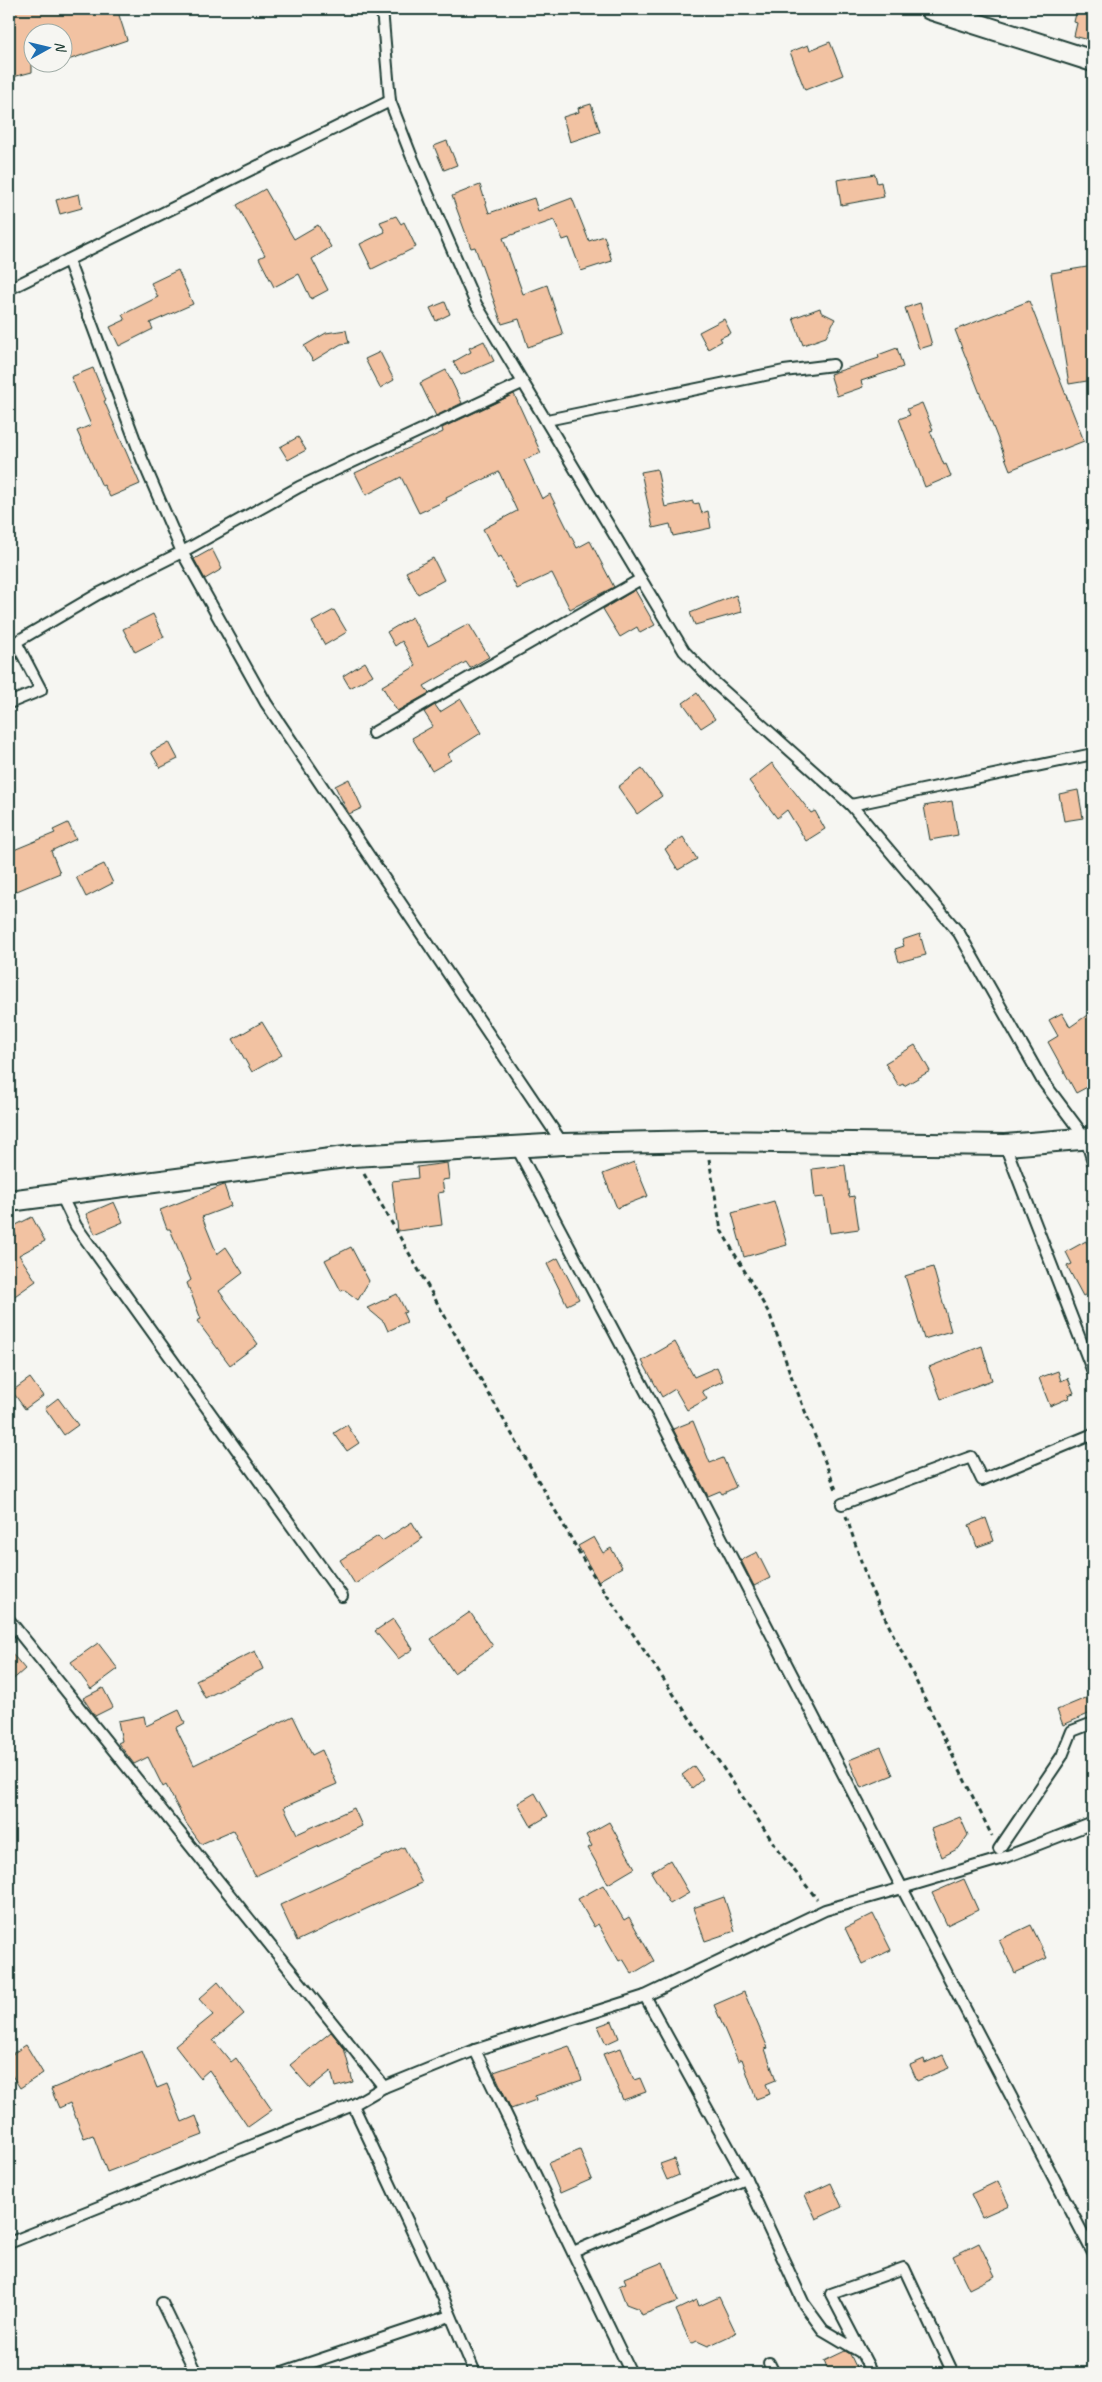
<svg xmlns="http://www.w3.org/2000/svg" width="1102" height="2382" font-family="Caveat,sans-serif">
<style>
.building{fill:#f2c2a2;stroke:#1f3d34}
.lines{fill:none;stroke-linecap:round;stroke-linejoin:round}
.service-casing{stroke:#1f3d34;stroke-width:14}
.minor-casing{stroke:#1f3d34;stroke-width:24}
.path{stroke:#1f3d34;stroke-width:3;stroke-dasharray:5 4;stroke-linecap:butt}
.service{stroke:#f6f6f2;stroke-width:10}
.minor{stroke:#f6f6f2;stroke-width:20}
</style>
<rect width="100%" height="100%" fill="#f6f6f2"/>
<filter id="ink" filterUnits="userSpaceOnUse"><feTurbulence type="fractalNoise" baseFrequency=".02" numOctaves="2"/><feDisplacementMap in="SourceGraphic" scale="10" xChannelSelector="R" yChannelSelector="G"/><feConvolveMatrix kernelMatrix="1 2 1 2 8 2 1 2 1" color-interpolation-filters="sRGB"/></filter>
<g filter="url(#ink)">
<g class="building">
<path d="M9,9H117L127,40L62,62V32H32V72L9,78Z"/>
<path d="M1077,9H1093V41L1074,36L1077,23L1074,22Z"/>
<path d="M830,42L843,75L805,90L790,52L808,45L810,50Z"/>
<path d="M591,104L600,132L570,142L563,117L579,112L578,108Z"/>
<path d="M447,141L457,165L444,170L434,146Z"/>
<path d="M875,174L877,183L881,182L884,197L841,205L837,180Z"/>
<path d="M480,185L489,213L534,198L538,211L572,198L589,241L604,236L612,261L581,271L569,238L563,240L554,220L503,238L523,294L547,285L563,335L528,347L519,319L502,324L475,247L471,248L452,196Z"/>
<path d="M265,189L294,239L318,225L331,247L312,259L328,290L311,299L299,274L274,287L259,258L265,255L237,205Z"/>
<path d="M79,194L82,208L60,214L56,200Z"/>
<path d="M396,216L401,224L404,222L416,247L372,269L360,244L385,232L380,222Z"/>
<path d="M1093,266V380L1069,384L1051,273Z"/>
<path d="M178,270L193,304L150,323L153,329L119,346L110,327L125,320L122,315L158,297L151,283Z"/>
<path d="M1029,301L1084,441L1010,470L955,330Z"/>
<path d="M445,302L450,314L436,321L430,308Z"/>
<path d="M920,303L932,345L919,349L905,308Z"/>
<path d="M820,308L821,312L835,319L826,337L803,345L793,318Z"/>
<path d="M724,319L731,333L720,338L722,341L708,349L699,332Z"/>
<path d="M346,330L349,343L341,344L313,361L304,346L326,333Z"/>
<path d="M484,341L494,361L461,375L453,362L471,352L469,348Z"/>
<path d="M897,348L903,367L861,381L863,387L837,396L830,374L879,358L878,355Z"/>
<path d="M380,352L394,380L380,388L365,359Z"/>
<path d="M93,368L106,400L104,401L140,484L110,497L104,485L102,486L77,431L91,425L71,377Z"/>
<path d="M446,370L462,403L436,416L420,383Z"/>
<path d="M514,394L541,453L524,460L542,499L550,494L577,548L590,541L614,587L570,609L552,573L517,589L501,556L498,558L483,529L517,511L499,472L446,498L447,500L419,513L401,477L366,495L355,473L443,432L442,428Z"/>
<path d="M922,403L933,430L930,431L944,465L946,464L951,476L925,487L899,419L910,415L907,409Z"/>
<path d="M298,437L306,450L288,460L280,447Z"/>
<path d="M657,469L665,507L693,501V504L699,503L702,513L708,511L711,528L673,536L670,524L653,528L641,472Z"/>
<path d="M212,549L222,569L205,579L194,559Z"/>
<path d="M433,558L444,580L418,594L406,572Z"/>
<path d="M635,590L655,625L640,633L637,627L620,637L603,609Z"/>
<path d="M736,595L742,612L695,625L690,613Z"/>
<path d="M334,610L347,632L325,645L312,622Z"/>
<path d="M153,614L164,637L135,652L123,629Z"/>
<path d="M412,617L428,646L469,624L489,657L470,668L466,662L424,686L429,693L397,711L382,686L416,666L402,641L395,646L387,632Z"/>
<path d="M365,662L373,675L350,688L343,676Z"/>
<path d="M697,693L715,719L701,728L683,703Z"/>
<path d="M461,699L481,733L448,754L451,760L432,771L412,738L433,726L424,712L435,705L440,712Z"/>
<path d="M169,742L178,759L160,768L151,752Z"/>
<path d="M772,763L811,813L815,811L825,829L806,841L787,810L777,818L749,781Z"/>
<path d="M642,769L662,796L637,814L618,787Z"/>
<path d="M349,779L362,808L349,814L335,786Z"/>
<path d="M1078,790L1083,818L1064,821L1059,794Z"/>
<path d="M952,801L958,835L930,840L924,806Z"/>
<path d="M68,823L76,839L51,851L60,873L12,893L9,884V852L55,833L53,830Z"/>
<path d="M683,837L697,859L678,870L665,849Z"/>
<path d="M104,864L113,883L86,897L76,877Z"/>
<path d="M920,934L926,955L899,962L895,949L904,946L902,940Z"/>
<path d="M1093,1011V1084L1076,1093L1048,1042L1058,1036L1049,1020L1062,1013L1070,1027Z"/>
<path d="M262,1022L282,1055L252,1072L233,1039Z"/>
<path d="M915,1045L930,1071L904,1086L903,1084L899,1086L885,1063Z"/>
<path d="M634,1162L648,1196L617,1208L603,1174Z"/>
<path d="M447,1163L449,1179L442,1180L444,1192L438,1193L442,1225L398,1231L392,1181L418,1178L417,1167Z"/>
<path d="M845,1165L849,1197L854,1196L859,1229L830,1233L824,1197L815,1198L812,1169Z"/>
<path d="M224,1185L231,1206L202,1217L217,1254L226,1247L243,1273L219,1291L258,1344L230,1365L197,1321L201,1319L187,1283L191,1280L170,1229H167L160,1210Z"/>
<path d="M774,1201L787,1245L744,1257L732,1213Z"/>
<path d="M114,1202L123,1222L95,1234L86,1214Z"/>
<path d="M32,1217L45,1241L19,1255L36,1281L9,1300V1239L16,1235L12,1227Z"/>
<path d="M1086,1241L1093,1256V1291L1083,1296L1067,1266L1072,1264L1066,1252Z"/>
<path d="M351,1247L369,1281L358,1300L345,1290L341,1291L325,1260Z"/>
<path d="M558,1258L579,1299L567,1305L547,1264Z"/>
<path d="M933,1267L951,1331L924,1339L905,1276Z"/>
<path d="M397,1294L406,1312L403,1313L407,1322L388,1331L384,1322L367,1308Z"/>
<path d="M675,1342L694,1377L717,1367L723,1381L702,1391L707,1399L687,1410L675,1389L662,1397L642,1361Z"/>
<path d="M982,1346L992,1380L941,1399L929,1367Z"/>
<path d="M1058,1371L1061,1381L1068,1378L1074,1393L1068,1395L1069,1398L1050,1406L1039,1378Z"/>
<path d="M30,1378L43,1396L25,1409L12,1391Z"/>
<path d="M58,1398L78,1425L64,1435L45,1408Z"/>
<path d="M693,1421L710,1463L723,1458L736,1487L722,1494L720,1491L708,1496L673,1429Z"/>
<path d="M347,1425L359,1443L347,1451L334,1433Z"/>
<path d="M986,1518L994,1541L977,1547L969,1525Z"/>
<path d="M412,1522L422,1539L355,1584L340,1560L378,1536L382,1541Z"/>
<path d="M594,1537L603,1553L611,1548L622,1567L598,1581L578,1546Z"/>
<path d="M757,1552L770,1578L754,1586L741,1560Z"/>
<path d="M470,1612L493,1646L454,1673L431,1639Z"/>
<path d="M393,1619L413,1649L398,1659L375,1631Z"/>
<path d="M98,1643L118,1669L91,1689L71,1662Z"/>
<path d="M9,1650L25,1669L9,1683Z"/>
<path d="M255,1651L263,1669L205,1698L196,1680Z"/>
<path d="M103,1688L113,1707L95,1716L83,1698Z"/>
<path d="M1093,1695V1712L1063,1725L1057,1710Z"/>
<path d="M179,1710L185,1723L176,1728L194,1765L293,1716L312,1755L322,1750L337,1784L284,1807L297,1834L354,1808L362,1826L255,1876L233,1830L201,1844L186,1823L166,1785L163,1787L148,1757L134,1764L118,1743L122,1741L118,1721L144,1716L146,1726Z"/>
<path d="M881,1747L893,1775L861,1788L849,1760Z"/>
<path d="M694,1766L703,1779L692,1788L682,1775Z"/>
<path d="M535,1793L548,1816L531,1826L518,1803Z"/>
<path d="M960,1817L968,1835L959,1848L942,1857L931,1829Z"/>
<path d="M609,1822L635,1868L608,1884L588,1848L592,1846L586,1835Z"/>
<path d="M404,1847L422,1883L297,1941L280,1905Z"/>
<path d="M670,1860L689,1893L670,1904L651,1872Z"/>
<path d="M964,1879L978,1910L947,1925L932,1893Z"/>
<path d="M603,1885L624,1920L629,1917L654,1961L632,1974L623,1959L619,1961L598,1924L594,1927L578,1899Z"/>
<path d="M724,1897L735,1931L705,1941L693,1908Z"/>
<path d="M873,1914L891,1950L862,1964L845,1928Z"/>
<path d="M1031,1925L1047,1958L1015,1973L999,1940Z"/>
<path d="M218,1982L244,2014L213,2040L231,2062L236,2058L272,2110L248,2127L209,2070L200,2078L175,2046L213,2015L199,1999Z"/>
<path d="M744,1992L768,2048L765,2049L776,2080L766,2084L770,2094L756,2099L742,2059L738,2061L714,2005Z"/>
<path d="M612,2021L619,2038L606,2044L598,2026Z"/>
<path d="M331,2032L344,2048L353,2082L335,2087L331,2071L310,2088L290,2065Z"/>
<path d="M26,2045L43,2073L20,2088L9,2071V2056Z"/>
<path d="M569,2046L582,2080L535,2096L536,2100L511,2109L494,2072Z"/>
<path d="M621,2048L634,2080L640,2078L646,2092L623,2100L603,2054Z"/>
<path d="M142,2051L157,2088L167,2084L182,2122L196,2116L203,2135L107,2172L93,2135L84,2138L70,2103L59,2108L51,2089Z"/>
<path d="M943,2055L949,2068L917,2081L910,2065L924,2059L925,2063Z"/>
<path d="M580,2150L592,2179L560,2193L548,2163Z"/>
<path d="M674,2159L679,2175L667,2180L660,2164Z"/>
<path d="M998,2181L1009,2205L982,2217L971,2194Z"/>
<path d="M831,2183L842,2207L816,2219L805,2195Z"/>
<path d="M979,2243L995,2276L969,2289L953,2256Z"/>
<path d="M663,2262L678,2301L642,2315L639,2309L626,2304L619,2286L626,2283L624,2278Z"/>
<path d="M719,2297L736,2333L708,2346L697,2341L691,2344L676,2310L697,2300L699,2306Z"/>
<path d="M845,2351L850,2354L859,2373H829L824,2361Z"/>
</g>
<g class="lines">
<g class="service-casing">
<g id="service">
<path d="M382,9L390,101L411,155L476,304L684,651L715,683L851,805L959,933L1042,1080L1086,1139L1093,1162"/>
<path d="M68,260L142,459L182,552L266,703L563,1144"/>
<path d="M9,289L390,101"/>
<path d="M547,420L784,371L833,365"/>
<path d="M9,703L41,690L16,642L98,594L182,552L299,487L522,383"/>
<path d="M373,733L641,579"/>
<path d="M851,805L1093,754"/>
<path d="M1005,1145L1093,1372"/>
<path d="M517,1148L653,1405L902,1888L1003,1858L1093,1823"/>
<path d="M61,1195L76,1226L342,1596"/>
<path d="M842,1504L971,1457L982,1480L1093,1434"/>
<path d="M9,1620L384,2087L353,2105"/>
<path d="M999,1849L1062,1756L1072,1731L1093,1723"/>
<path d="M645,1996L746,2179L804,2304L823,2330L862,2353"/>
<path d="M475,2050L631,2373"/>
<path d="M384,2087L475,2050L645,1996L825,1910L902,1888L1093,2253"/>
<path d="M9,2243L353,2105L443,2297L475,2373"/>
<path d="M573,2252L746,2179"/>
<path d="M162,2303L196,2373"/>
<path d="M769,2363L774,2373"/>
<path d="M280,2373L450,2316"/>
<path d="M872,2373L831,2294L904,2268L953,2373"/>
</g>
</g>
<g class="minor-casing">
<g id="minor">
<path d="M930,9L1093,61"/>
<path d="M9,1201L353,1156L563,1144L706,1141L1005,1145L1093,1138"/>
</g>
</g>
<g class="path">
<path d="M709,1159L721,1230L770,1315L790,1373L837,1492"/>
<path d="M364,1174L584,1561L781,1854L817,1899"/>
<path d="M846,1516L869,1585L992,1836"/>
</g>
<use href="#service" class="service"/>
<use href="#minor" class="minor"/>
</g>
</g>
<rect width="1102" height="2382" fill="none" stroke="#f6f6f2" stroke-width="30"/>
<rect x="15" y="15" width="1072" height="2352" fill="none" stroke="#1f3d34" stroke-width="2" filter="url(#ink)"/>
<g transform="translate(48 48) rotate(82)"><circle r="24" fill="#f6f6f2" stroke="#a0aca6"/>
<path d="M0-4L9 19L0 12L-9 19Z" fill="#1f6fb2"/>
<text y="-8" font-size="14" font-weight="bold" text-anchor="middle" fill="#1f3d34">N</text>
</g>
</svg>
